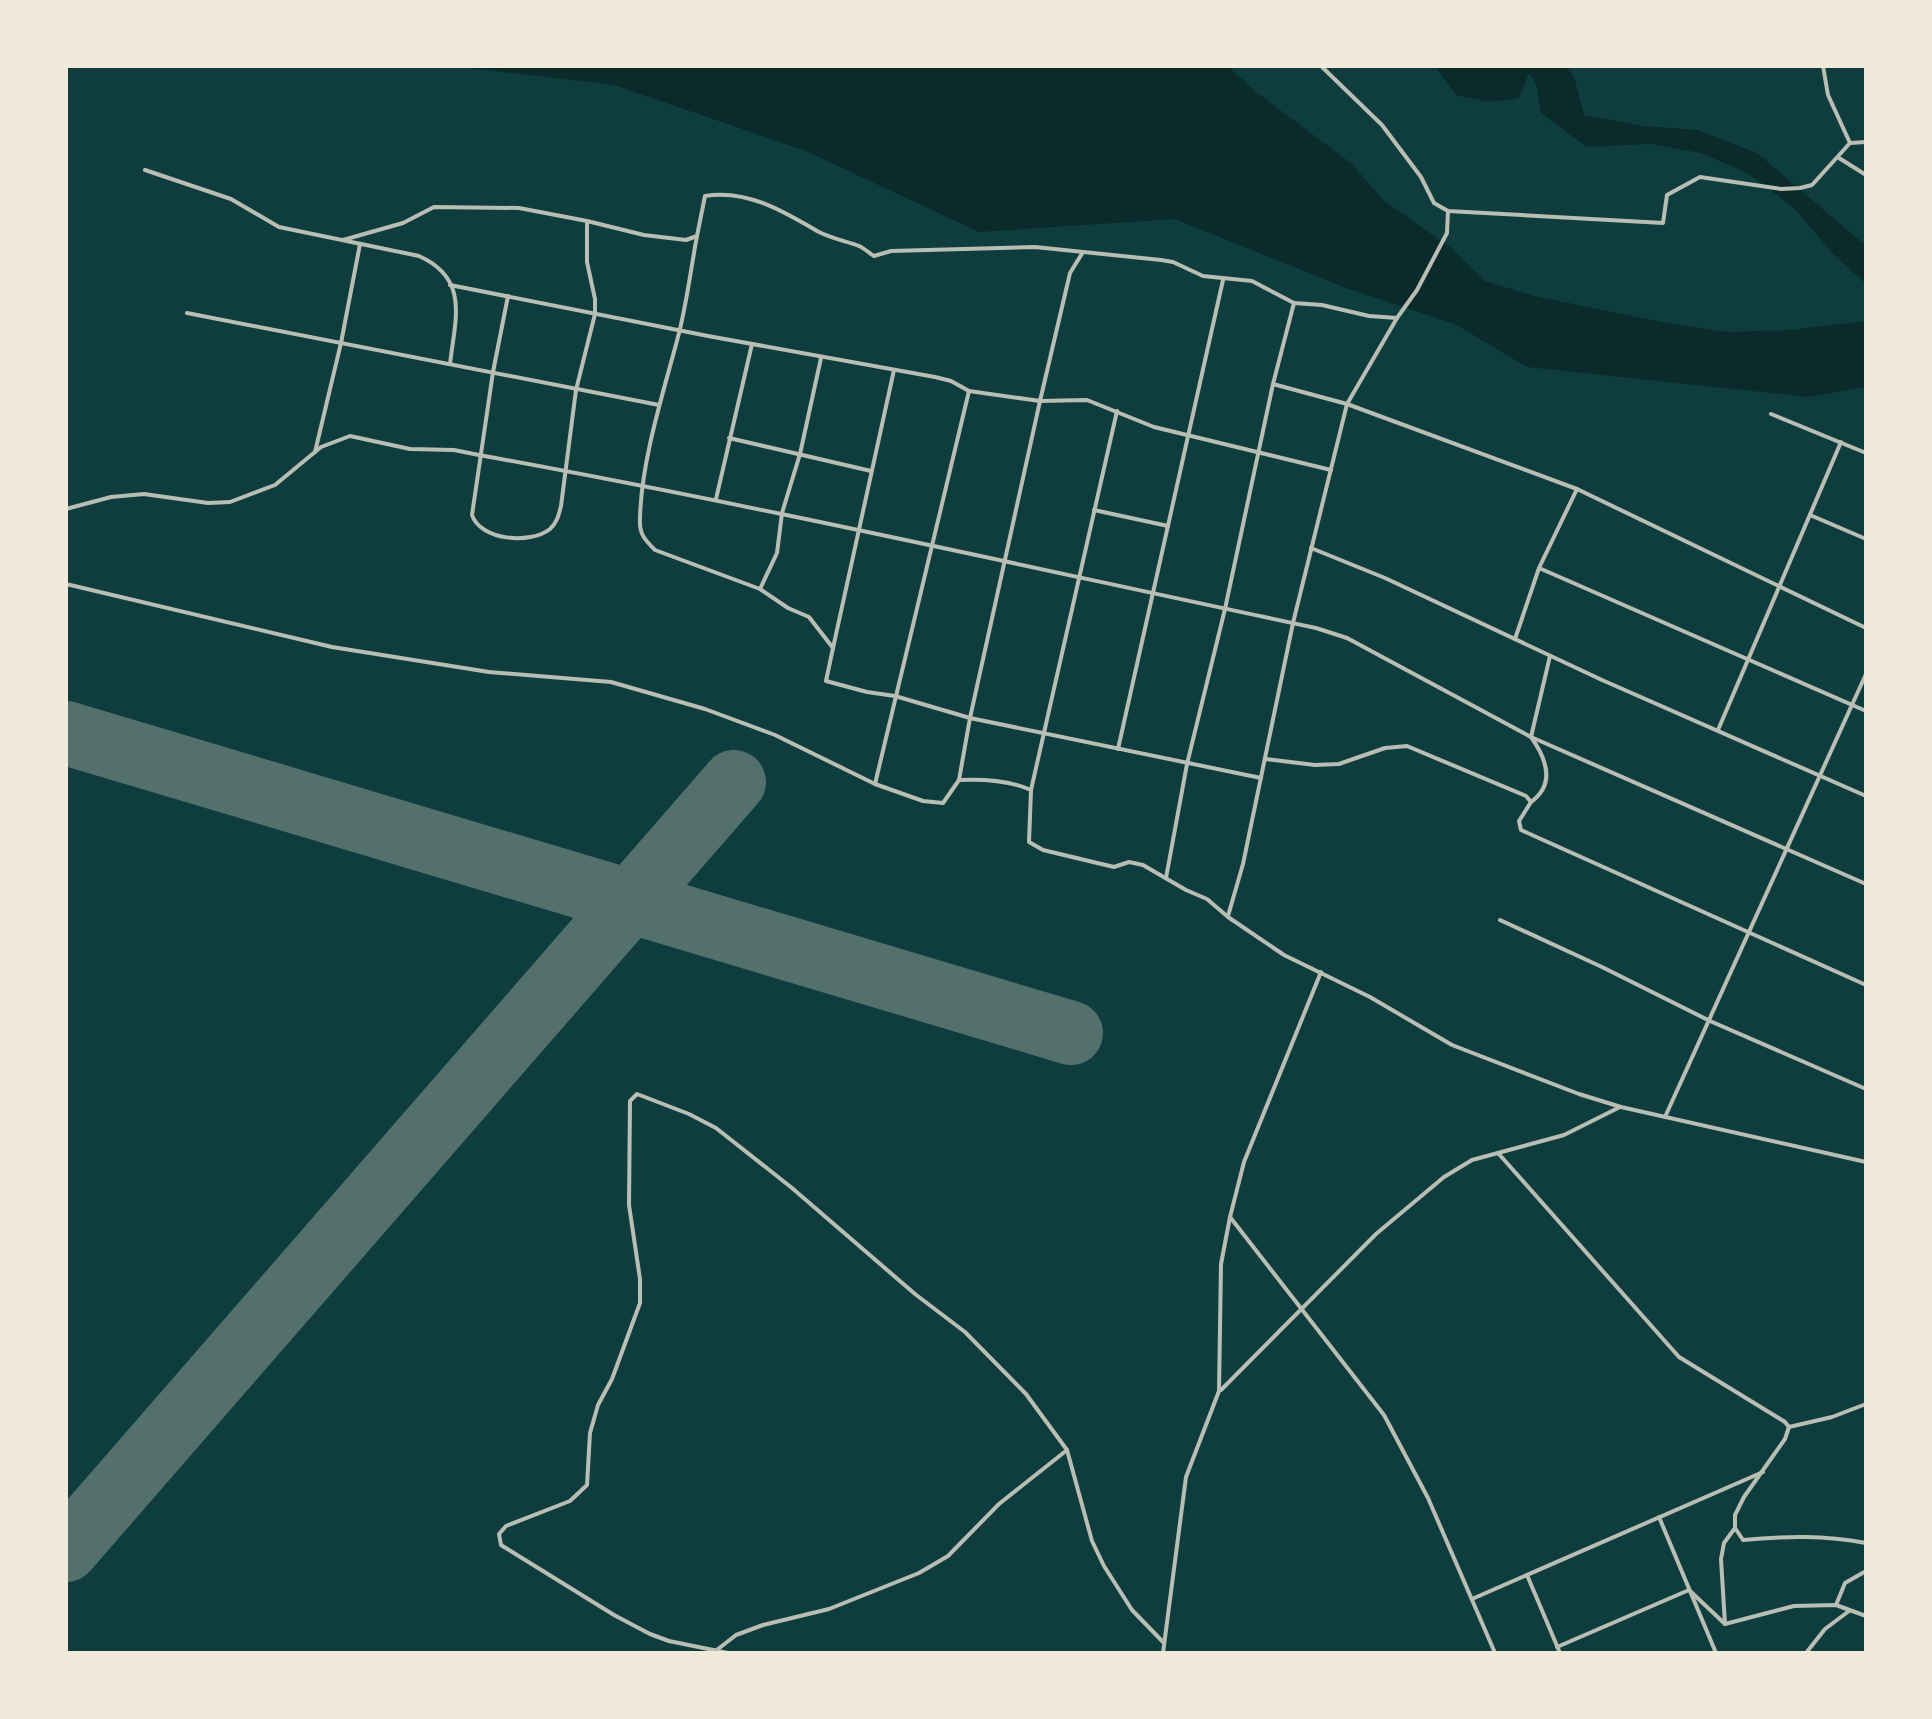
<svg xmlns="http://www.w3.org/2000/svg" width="1932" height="1719" font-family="'Libre Baskerville',serif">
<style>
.water{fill:#0a2a2b}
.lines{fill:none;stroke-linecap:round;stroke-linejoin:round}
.runway{stroke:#53706d;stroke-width:64}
.minor{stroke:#b8beb3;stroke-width:4}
</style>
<rect width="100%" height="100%" fill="#0f3d3e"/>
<g class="water">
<path d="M453,66H1228L1256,92L1352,164L1383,200L1450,247L1485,281L1534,296L1666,323L1728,332L1790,330L1866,321V387L1808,397L1527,367L1455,324L1346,288L1175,219L979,232L806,151L614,85Z"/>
<path d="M1435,66H1565L1574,76L1584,115L1643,126L1698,130L1757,153L1866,246V284L1833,254L1793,207L1749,174L1701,153L1651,144L1587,147L1541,113L1536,84L1529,73L1519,98L1490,102L1456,95Z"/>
</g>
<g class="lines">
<g class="runway">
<path d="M66,733L1071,1033"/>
<path d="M66,1550L734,782"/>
</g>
<g class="minor">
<path d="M1321,66L1382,125L1421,177L1434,203L1448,211L1663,223L1667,195L1700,177L1781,189L1800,188L1812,185L1850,143L1866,142"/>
<path d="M1823,66L1828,95L1850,143"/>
<path d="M1839,158L1866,175"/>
<path d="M145,170L231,199L279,227L419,256C470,279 455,319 450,364"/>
<path d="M697,236C691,268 687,301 679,333C664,391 641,460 640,519C639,534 645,540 655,550L760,589L788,608L809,617L833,648L826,681L867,692L895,696L970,718L1261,778"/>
<path d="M343,240L403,223L434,207L519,208L587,221L644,235L686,240L697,236L705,196C746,189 783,211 817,231C830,238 845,241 859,246C864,248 869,253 874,256L891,251L1035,247L1161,260L1173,262L1203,276L1252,281L1294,303L1322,305L1369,316L1397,318"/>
<path d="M450,285L708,336L935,377L951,381L969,391L1040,401L1087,400L1154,427L1331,470"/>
<path d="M508,296L493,372L472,515C480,540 530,545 550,529C557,523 559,514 561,506L576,390L595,314V299L587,262V222"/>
<path d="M187,313L659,405"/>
<path d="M1273,384L1347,404L1577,489L1866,628"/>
<path d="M1771,414L1866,453"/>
<path d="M729,438L871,471"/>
<path d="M315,452L341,343L360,244"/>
<path d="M716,499L752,344"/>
<path d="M66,509L111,497L144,494L208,503L230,502L275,485L321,447L350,436L410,449L454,450L479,455C760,506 1037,569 1316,628L1347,638L1531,737L1866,884"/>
<path d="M1094,510L1168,526"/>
<path d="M1810,515L1866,539"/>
<path d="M1311,548L1385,578L1602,680L1866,796"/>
<path d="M1539,568L1866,711"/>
<path d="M66,584L332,647L489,672L611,682L705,709L775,735L875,784L923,801L943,803L959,780C983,779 1009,780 1031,790L1029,842L1043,850L1114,867L1129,862L1143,865L1186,890L1207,899L1228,917L1284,955L1370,997L1452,1045L1579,1094L1621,1107L1866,1162"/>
<path d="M760,589L777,553L782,513L800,454L821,358"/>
<path d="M1515,639L1539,568L1577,489"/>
<path d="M833,648L894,370"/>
<path d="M1718,730L1841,442"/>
<path d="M1118,749L1223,280"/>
<path d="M1265,759L1315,765L1339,764L1385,748L1407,746L1526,796L1531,802L1519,821L1521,830L1866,985"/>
<path d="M959,780L970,718L1040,401L1070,273L1083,252"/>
<path d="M875,784L969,391"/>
<path d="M1031,790L1117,411"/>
<path d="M1531,802C1556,784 1546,758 1531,737L1550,656"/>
<path d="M1166,878L1187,764L1225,609L1273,384L1294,303"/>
<path d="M1228,916L1243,864L1293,623L1347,404L1397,318L1417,290L1447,233L1448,211"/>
<path d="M1500,920L1602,967L1710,1021L1866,1089"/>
<path d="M1665,1117L1866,674"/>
<path d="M1498,1153L1679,1357L1785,1422L1789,1427"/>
<path d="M1230,1217L1384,1415L1428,1498L1495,1653"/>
<path d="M1221,1390L1376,1234L1444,1177L1472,1160L1564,1135L1620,1107"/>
<path d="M1789,1427L1832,1417L1866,1404"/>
<path d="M1659,1517L1716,1653"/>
<path d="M1735,1528L1743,1540C1785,1536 1824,1535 1866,1543"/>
<path d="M1527,1575L1560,1653"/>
<path d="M1472,1599L1763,1472"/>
<path d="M1836,1605L1845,1583L1866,1571"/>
<path d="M1725,1624L1721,1559L1724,1543L1735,1528V1515L1744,1497L1785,1439L1789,1427"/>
<path d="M1557,1647L1689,1590L1725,1624L1794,1606L1836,1605L1866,1616"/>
<path d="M713,1653L736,1635L763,1625L829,1609L919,1573L948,1556L999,1504L1067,1450"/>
<path d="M728,1653L669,1641L650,1634L614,1615L501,1545L499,1534L506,1526L570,1501L587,1485L590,1433L598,1405L612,1379L640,1303V1279L629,1205L630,1101L637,1094L689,1114L716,1128L792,1188L915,1294L965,1332L1026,1394L1067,1450L1092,1541L1104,1566L1132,1610L1164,1643"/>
<path d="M1163,1653L1186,1477L1219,1391L1221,1264L1230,1217L1244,1162L1321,972"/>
<path d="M1806,1653L1825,1629L1849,1611"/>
</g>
</g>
<rect width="1932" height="1719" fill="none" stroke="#f1e9da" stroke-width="136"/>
</svg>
